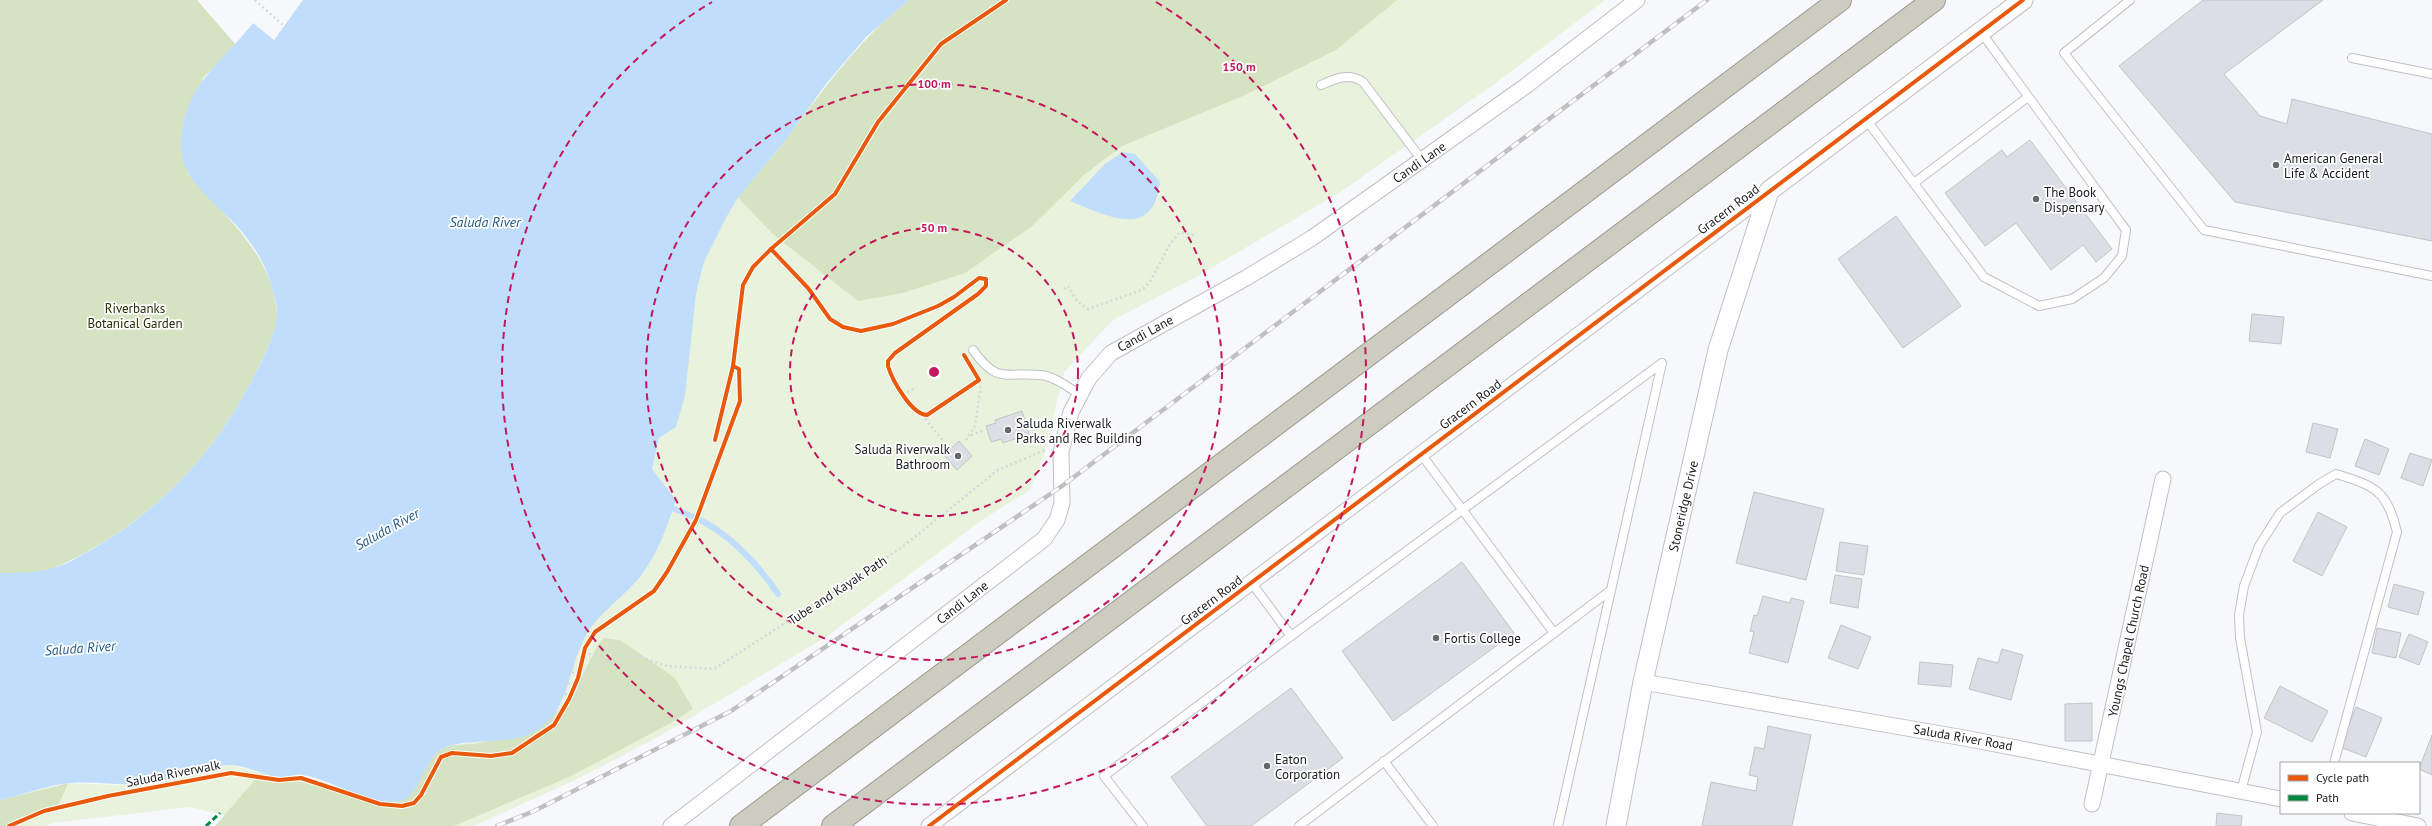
<svg xmlns="http://www.w3.org/2000/svg" width="2432" height="826" font-family="'PT Sans',sans-serif">
<style>
.green{fill:#e8f2dc}
.forest{fill:#d6e3c2}
.water{fill:#c0defb}
.lines{fill:none;stroke-linecap:round;stroke-linejoin:round}
.stream{stroke:#c0defb;stroke-width:6}
.building{fill:#dbdee5;stroke:#c2c4c7}
.service-casing{stroke:#c0c1c4;stroke-width:10}
.minor-casing{stroke:#c0c1c4;stroke-width:17}
.tertiary-casing{stroke:#c0c1c4;stroke-width:21}
.motorway-casing{stroke:#9b9c90;stroke-width:24}
.path{stroke:#d7d8d9;stroke-width:2.5;stroke-dasharray:2 3;stroke-linecap:butt}
.service{stroke:#fefeff;stroke-width:8}
.minor{stroke:#fefeff;stroke-width:15}
.tertiary{stroke:#fefeff;stroke-width:19}
.motorway{stroke:#ccccc0;stroke-width:22}
.rail-casing{stroke:#c0c0c0;stroke-width:4.5}
.rail{stroke:#fff;stroke-width:3;stroke-dasharray:9;stroke-linecap:butt}
.quiet{stroke:#00873e;stroke-width:3;stroke-dasharray:6 3;stroke-linecap:butt}
.cycleway-casing{stroke:#fff;stroke-width:6}
.cycleway{stroke:#e8590c;stroke-width:4}
.ring{fill:none;stroke:#c2185b;stroke-width:2;stroke-dasharray:7 5}
.poi-dot{fill:#67686c;stroke:#fff;stroke-width:1.5}
.labels{text-anchor:middle;stroke-width:3.5;stroke-linejoin:round;paint-order:stroke}
.poi-label{font-size:13px;fill:#1a1b1e;stroke:#fff;text-anchor:start}
.street-label{font-size:13px;fill:#1a1b1e;stroke:#fff}
.park-label{font-size:13px;fill:#222f00;stroke:#fff}
.water-label{font-size:14px;font-style:italic;fill:#1f5885;stroke:#fff}
.centre{fill:#c2185b;stroke:#fff;stroke-width:2}
.ring-label{font-size:12px;text-anchor:middle;font-weight:bold;fill:#c2185b;stroke:#fff;stroke-width:3.5;stroke-linejoin:round;paint-order:stroke}
</style>
<rect width="100%" height="100%" fill="#f6f8fc"/>
<path class="green" d="M909,0H1605L1493,85L1339,193L1194,278L1113,320L1064,372L1045,452L1030,490L979,522L826,637L658,737L575,780L474,826H252L229,816L189,807L53,823L48,826H0L68,783L116,785L151,783L230,765L282,778L301,775L351,793L409,797L432,758L563,701C569,679 575,654 586,635C599,612 623,597 640,577C657,557 668,525 676,500L652,469L659,438L676,427L696,294L704,262L727,216L738,198Z"/>
<g class="forest">
<path d="M0,0H197L236,45L203,78L188,173C223,216 272,252 277,313C278,330 263,357 256,372C221,444 166,506 97,546C78,557 58,568 36,573C25,575 12,573 0,573Z"/>
<path d="M909,0H1397L1336,50L1243,96L1122,146L1085,174L1031,227L965,273L903,293L858,301L774,235L738,198C753,178 771,160 786,139C824,89 859,39 909,0Z"/>
<path d="M604,638L620,640L675,678L693,709L669,724L571,776L454,826H215L261,773L388,802C425,800 416,767 440,750C451,742 467,746 479,743C490,741 536,730 543,724C559,712 575,690 584,672C591,660 594,649 604,638Z"/>
<path d="M68,783L57,808L44,811L17,826H0V800Z"/>
</g>
<g class="water">
<path d="M303,0H909L866,37L826,84L785,141L738,198L727,216L704,262L696,294L685,395L676,427L659,438L652,469L676,500C668,525 657,556 640,577C623,598 598,613 585,637C567,670 570,716 530,734C506,745 461,738 442,749C424,759 419,797 400,801C371,808 330,778 302,775C295,774 287,778 280,777C264,775 247,766 231,765C213,764 173,779 152,783C124,787 98,781 71,783C47,785 23,795 0,800V573C21,573 40,573 59,566C72,562 84,553 96,547C166,506 221,444 256,372C265,354 275,335 277,315C278,306 273,291 270,282C265,262 250,240 235,224C215,203 181,179 181,146C182,86 220,65 253,23L274,40Z"/>
<path d="M1123,152L1135,154L1160,182C1153,242 1106,215 1070,201L1105,164Z"/>
</g>
<g class="lines">
<path class="stream" d="M667,506C679,511 693,516 704,522C734,539 759,566 778,594"/>
</g>
<g class="building">
<path d="M2203,0H2323L2224,74L2260,116L2287,124L2292,99L2432,134V241L2235,202L2119,66Z"/>
<path d="M2030,140L2112,249L2096,262L2083,245L2051,270L2016,223L1985,246L1945,193L2002,150L2007,157Z"/>
<path d="M1896,216L1961,306L1903,348L1838,259Z"/>
<path d="M2252,314L2284,317L2281,344L2249,341Z"/>
<path d="M1022,411L1029,434L1003,443L1001,439L991,442L986,426L996,423L995,420Z"/>
<path d="M2313,423L2338,429L2330,458L2306,452Z"/>
<path d="M2365,439L2389,449L2379,475L2355,466Z"/>
<path d="M959,441L972,456L957,470L944,455Z"/>
<path d="M2410,453L2432,460L2423,486L2401,478Z"/>
<path d="M1754,492L1824,509L1806,580L1736,563Z"/>
<path d="M2318,512L2347,527L2322,576L2293,561Z"/>
<path d="M1840,542L1868,546L1864,575L1836,571Z"/>
<path d="M1462,562L1514,633L1393,721L1342,651Z"/>
<path d="M1835,575L1862,579L1858,608L1830,603Z"/>
<path d="M2394,584L2424,592L2418,615L2388,607Z"/>
<path d="M1763,596L1790,603L1791,598L1804,601L1788,663L1749,653L1754,632L1750,631L1754,615L1757,616Z"/>
<path d="M1841,625L1871,637L1858,669L1828,658Z"/>
<path d="M2377,628L2401,633L2396,658L2372,653Z"/>
<path d="M2409,634L2428,642L2419,665L2399,657Z"/>
<path d="M2002,649L2023,655L2011,700L1969,689L1978,658L1998,663Z"/>
<path d="M1920,662L1953,665L1951,687L1918,684Z"/>
<path d="M2280,686L2328,711L2312,742L2264,718Z"/>
<path d="M1291,688L1343,758L1251,826H1207L1171,777Z"/>
<path d="M2092,703V741H2065V704Z"/>
<path d="M2356,707L2382,718L2366,757L2340,747Z"/>
<path d="M1768,726L1811,735L1792,826H1702L1711,782L1756,791L1758,777L1749,775L1755,747L1764,749Z"/>
<path d="M2432,735V775L2419,769Z"/>
<path d="M2217,813L2242,816L2241,826H2216Z"/>
</g>
<g class="lines">
<g class="service-casing">
<g id="service">
<path d="M2130,0L2064,53L2204,230L2432,276"/>
<path d="M2352,58L2432,74"/>
<path d="M1321,85C1335,79 1349,72 1363,82L1422,160"/>
<path d="M1865,118L1984,277L2039,306L2072,299L2104,278L2122,256L2126,230L1981,32"/>
<path d="M1914,183L2028,97"/>
<path d="M973,350C997,384 1004,372 1040,375C1054,376 1068,387 1079,394"/>
<path d="M1421,454L1554,633"/>
<path d="M1251,582L1291,636L1662,363L1558,826"/>
<path d="M1384,761L1433,826"/>
<path d="M2241,791L2257,732L2240,638L2239,615L2244,586L2259,546L2280,513L2319,484L2336,474C2376,486 2387,491 2397,532L2334,763"/>
<path d="M1143,826L1104,776L1291,636"/>
<path d="M1299,826L1611,590"/>
</g>
</g>
<g class="minor-casing">
<g id="minor">
<path d="M1643,682L1964,738L2281,799"/>
<path d="M2092,804L2163,479"/>
<path d="M2352,813L2418,826"/>
<path d="M671,826L1044,539L1057,520L1062,503L1061,452L1071,412L1089,378L1111,353L1246,278L1312,238L1527,85L1637,0"/>
<path d="M929,826L1769,191"/>
</g>
</g>
<g class="tertiary-casing">
<path id="tertiary" d="M1616,826L1643,682L1718,350L1769,191L2023,0"/>
</g>
<g class="motorway-casing">
<g id="motorway">
<path d="M741,826L1840,0"/>
<path d="M833,826L1934,0"/>
</g>
</g>
<g class="path">
<path d="M255,0L284,26"/>
<path d="M1064,289L1068,286L1077,301L1088,309L1142,290L1150,282L1170,244L1180,232L1196,236"/>
<path d="M903,395L916,387"/>
<path d="M922,415L948,447"/>
<path d="M971,435L985,430"/>
<path d="M966,440L975,426L981,385L979,380"/>
<path d="M584,653L601,656L610,661"/>
<path d="M572,673L592,668"/>
<path d="M568,683L582,687"/>
<path d="M565,694L579,695L584,681L593,668L620,658L637,656L667,666L714,669L901,548L998,470L1045,450"/>
</g>
<use href="#service" class="service"/>
<use href="#minor" class="minor"/>
<use href="#tertiary" class="tertiary"/>
<use href="#motorway" class="motorway"/>
<g class="rail-casing">
<path id="rail" d="M497,826L534,811L731,711L1062,486L1707,0"/>
</g>
<use href="#rail" class="rail"/>
<path class="quiet" d="M206,826L220,813"/>
<g class="cycleway-casing">
<g id="cycleway">
<path d="M964,355L979,380L927,415C912,415 892,380 888,366V361L895,353L978,294L986,286V279L979,278L954,297L938,306L893,324L861,331L843,327L830,319L808,288L771,249L835,194L878,122L941,44L1006,0"/>
<path d="M715,440L733,366L743,285L753,267L771,249"/>
<path d="M9,826L44,811L108,796L231,773L279,780L301,778L380,804L402,806L414,803L421,795L441,757L452,753L491,756L512,753L554,725L569,699L578,678L585,648L595,632L654,591L667,572L696,520L740,401L739,369L733,366"/>
<path d="M929,826L2023,0"/>
</g>
</g>
<use href="#cycleway" class="cycleway"/>
</g>
<g class="ring">
<circle cx="934" cy="372" r="144"/>
<circle cx="934" cy="372" r="288"/>
<path d="M1156 2A432 432 0 1 1 712 2"/>
</g>
<g class="poi-dot">
<circle cx="2276" cy="165" r="4"/>
<circle cx="2036" cy="199" r="4"/>
<circle cx="1008" cy="430" r="4"/>
<circle cx="958" cy="456" r="4"/>
<circle cx="1436" cy="638" r="4"/>
<circle cx="1267" cy="766" r="4"/>
</g>
<g class="labels">
<g class="poi-label">
<text x="2284" y="163">American General<tspan x="2284" dy="15">Life &amp; Accident</tspan></text>
<text x="2044" y="197">The Book<tspan x="2044" dy="15">Dispensary</tspan></text>
<text x="1016" y="428">Saluda Riverwalk<tspan x="1016" dy="15">Parks and Rec Building</tspan></text>
<text x="950" y="454" text-anchor="end">Saluda Riverwalk<tspan x="950" dy="15">Bathroom</tspan></text>
<text x="1444" y="643">Fortis College</text>
<text x="1275" y="764">Eaton<tspan x="1275" dy="15">Corporation</tspan></text>
</g>
<g class="street-label">
<text transform="translate(1419 162) rotate(-35)" y="5">Candi Lane</text>
<text transform="translate(1728 209) rotate(-37)" y="5">Gracern Road</text>
<text transform="translate(1145 333) rotate(-29)" y="5">Candi Lane</text>
<text transform="translate(1470 404) rotate(-37)" y="5">Gracern Road</text>
<text transform="translate(1683 506) rotate(-77)" y="5">Stoneridge Drive</text>
<text transform="translate(837 590) rotate(-33)" y="5">Tube and Kayak Path</text>
<text transform="translate(1211 600) rotate(-37)" y="5">Gracern Road</text>
<text transform="translate(962 602) rotate(-38)" y="5">Candi Lane</text>
<text transform="translate(2128 641) rotate(-78)" y="5">Youngs Chapel Church Road</text>
<text transform="translate(1963 737) rotate(10)" y="5">Saluda River Road</text>
<text transform="translate(173 773) rotate(-11)" y="5">Saluda Riverwalk</text>
</g>
<g class="park-label">
<text x="135" y="313">Riverbanks<tspan x="135" dy="15">Botanical Garden</tspan></text>
</g>
<g class="water-label">
<text x="485" y="227">Saluda River</text>
<text transform="translate(387 529) rotate(-29)" y="5">Saluda River</text>
<text transform="translate(80 648) rotate(-4)" y="5">Saluda River</text>
</g>
</g>
<circle cx="934" cy="372" r="6" class="centre"/>
<g class="ring-label">
<text x="1239" y="71">150 m</text>
<text x="934" y="88">100 m</text>
<text x="934" y="232">50 m</text>
</g>
<rect x="2280" y="762" width="140" height="52" fill="#ffffff" stroke="#a3a4a5"/>
<rect x="2288" y="775" width="20" height="6" fill="#e8590c" stroke="#a3a4a5"/>
<text x="2316" y="782" font-size="12" fill="#1a1b1e">Cycle path</text>
<rect x="2288" y="795" width="20" height="6" fill="#00873e" stroke="#a3a4a5"/>
<text x="2316" y="802" font-size="12" fill="#1a1b1e">Path</text>
</svg>
